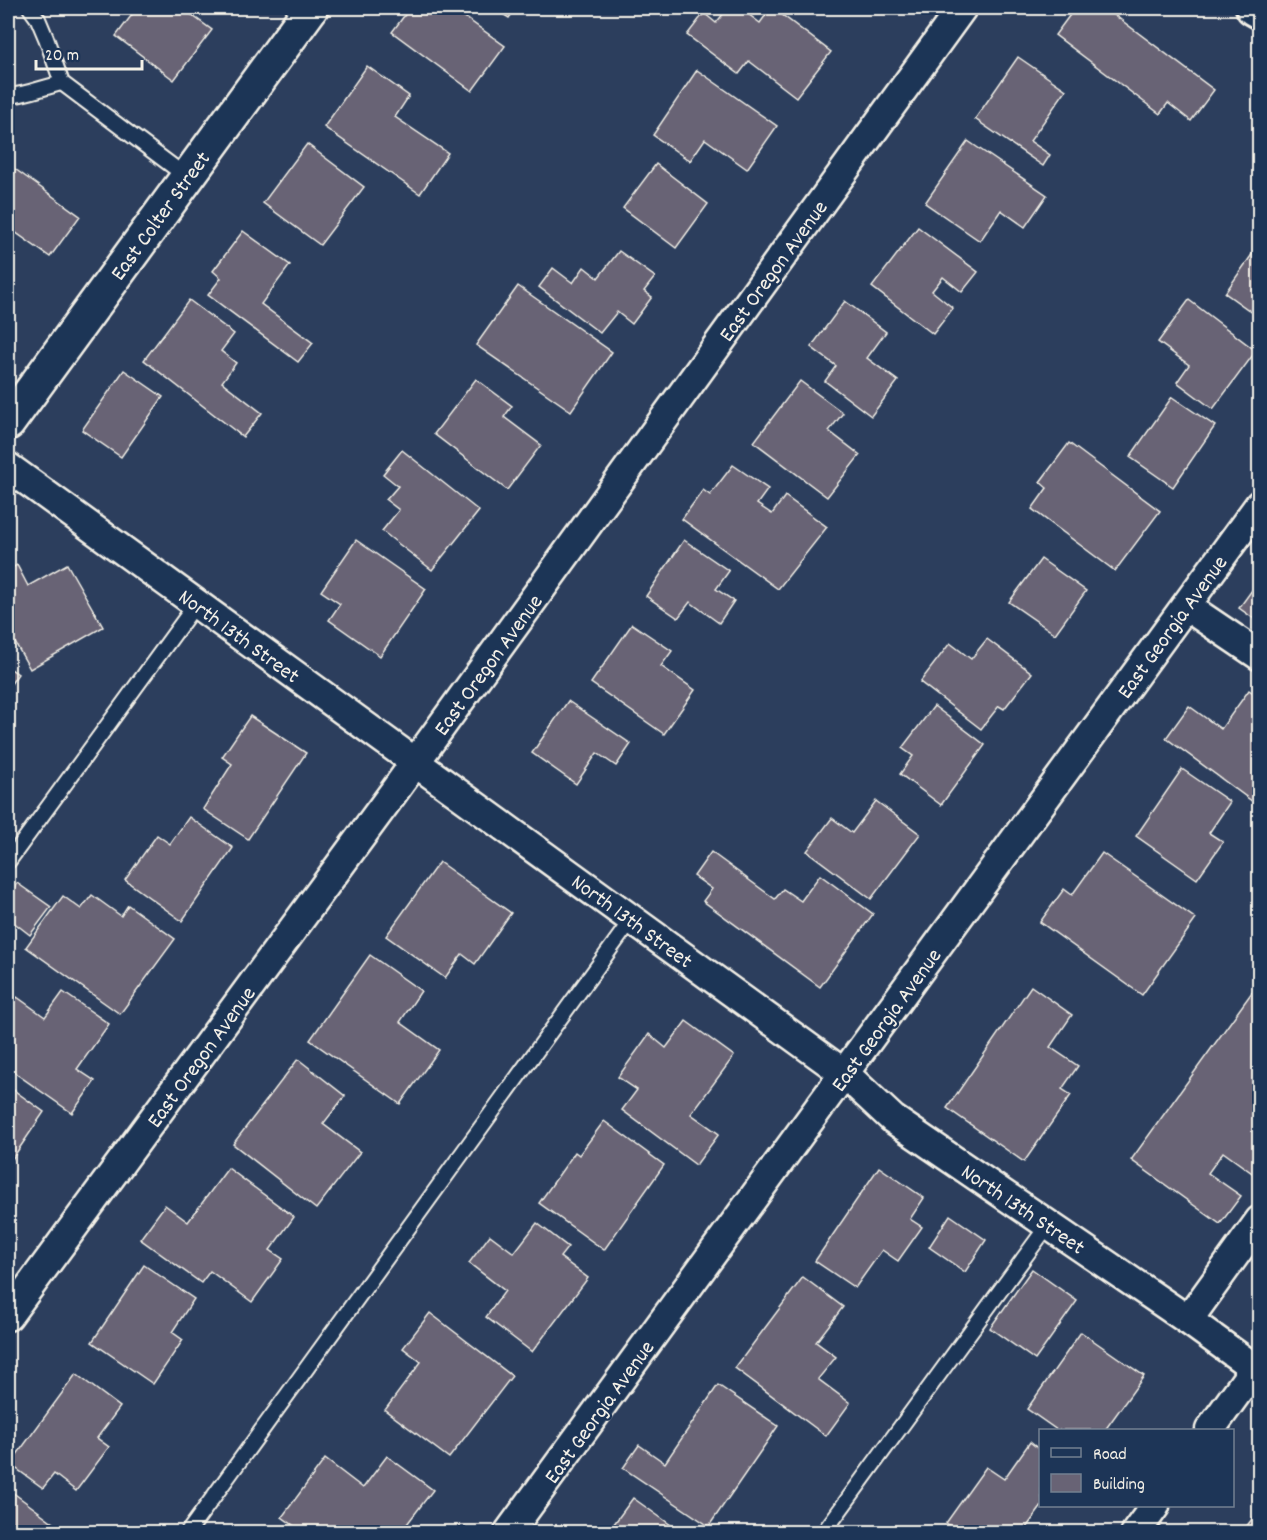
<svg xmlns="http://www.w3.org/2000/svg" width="1267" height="1540" font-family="Dekko,sans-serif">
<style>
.building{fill:#686375;stroke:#f4f1e8;stroke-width:1.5}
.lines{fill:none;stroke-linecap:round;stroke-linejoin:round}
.service-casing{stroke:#f4f1e8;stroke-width:18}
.minor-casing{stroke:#f4f1e8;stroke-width:33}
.tertiary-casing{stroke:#f4f1e8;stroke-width:38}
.service{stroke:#1d3557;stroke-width:14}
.minor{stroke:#1d3557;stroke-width:28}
.tertiary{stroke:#1d3557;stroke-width:33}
.labels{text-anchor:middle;stroke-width:4.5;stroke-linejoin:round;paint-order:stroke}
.street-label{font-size:22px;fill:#f4f1e8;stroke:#1d3557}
</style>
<rect width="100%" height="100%" fill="#2c3e5d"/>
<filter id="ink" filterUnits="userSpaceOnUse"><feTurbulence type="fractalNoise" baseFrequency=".0167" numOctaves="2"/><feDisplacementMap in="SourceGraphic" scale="12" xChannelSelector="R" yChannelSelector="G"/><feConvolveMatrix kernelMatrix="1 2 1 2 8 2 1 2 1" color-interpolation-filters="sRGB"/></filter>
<g filter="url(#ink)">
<g class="building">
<path d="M137,8H182L212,30L174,80L116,36Z"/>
<path d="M410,8H452L505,46L472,91L392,32Z"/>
<path d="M493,8H516L509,18Z"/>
<path d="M728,8H740L760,23L771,8H773L831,52L796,97L749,61L739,74L687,35L704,13L716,23Z"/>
<path d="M1075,8H1105L1214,90L1191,121L1168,103L1160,114L1055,35Z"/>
<path d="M1018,57L1066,90L1030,141L1050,155L1043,166L975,119Z"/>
<path d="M367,66L409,96L395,117L448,153L420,194L324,127Z"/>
<path d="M697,70L777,126L747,169L705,139L690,161L653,135Z"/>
<path d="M968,141L1047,195L1025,227L1001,210L980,241L925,203Z"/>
<path d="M307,144L364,187L320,245L263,203Z"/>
<path d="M8,164L80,216L50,257L8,227Z"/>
<path d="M656,164L708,204L676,248L623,208Z"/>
<path d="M918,227L978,272L962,292L943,277L932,291L953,308L933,334L872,287Z"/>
<path d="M243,231L290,265L261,304L313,343L298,362L208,295L221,278L213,271Z"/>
<path d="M619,251L655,277L644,291L652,297L632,324L617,312L600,333L539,287L553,268L573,283L584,267L598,278Z"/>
<path d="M1253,253L1260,258V318L1225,293Z"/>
<path d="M518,286L612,352L571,411L476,345Z"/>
<path d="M189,300L234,334L221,351L236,363L222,382L262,413L243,437L144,360Z"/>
<path d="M1189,300L1256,351L1213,409L1177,382L1189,365L1158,342Z"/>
<path d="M845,301L886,332L867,358L898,381L871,416L825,381L836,366L811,347Z"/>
<path d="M124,370L163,397L121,457L82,430Z"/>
<path d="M476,379L512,406L504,417L541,445L507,490L434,434Z"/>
<path d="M800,381L843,413L829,431L860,455L827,497L754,442Z"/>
<path d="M1172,397L1215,426L1173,487L1130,457Z"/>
<path d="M1069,443L1160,511L1115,571L1032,509L1047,488L1040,482Z"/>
<path d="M402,450L479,511L432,570L382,531L399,510L386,500L398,486L383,474Z"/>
<path d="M733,465L768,489L757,504L772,514L785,496L827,527L778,589L682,519L703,490L710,495Z"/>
<path d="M356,540L426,589L380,656L329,620L340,604L321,591Z"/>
<path d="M684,540L729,571L716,589L734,601L719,623L690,602L678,618L646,596Z"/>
<path d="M1041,559L1086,591L1055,634L1009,602Z"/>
<path d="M67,564L103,627L30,669L8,630V570L17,565L28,586Z"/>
<path d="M1260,579V623L1239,608Z"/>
<path d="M632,624L672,651L661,666L695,690L664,734L591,683Z"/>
<path d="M987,639L1032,673L1004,709L999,706L981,729L920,682L950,643L971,659Z"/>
<path d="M8,667L18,674L8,688Z"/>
<path d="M1249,690L1260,698V807L1166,738L1189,706L1221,729Z"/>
<path d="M568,701L631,744L616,766L597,753L576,784L532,753Z"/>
<path d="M934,706L985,745L941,805L900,774L913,756L902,748Z"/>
<path d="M250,716L306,753L248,839L203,809L232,764L222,757Z"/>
<path d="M1182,769L1230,802L1209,833L1223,842L1197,879L1136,836Z"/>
<path d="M876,801L920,834L871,899L807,851L832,818L852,833Z"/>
<path d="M189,817L233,848L182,921L125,880L157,835L170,844Z"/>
<path d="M711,852L775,899L783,889L801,901L820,875L873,914L820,987L703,901L712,889L694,876Z"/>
<path d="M1102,853L1196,919L1142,995L1040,922L1064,889L1072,895Z"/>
<path d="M439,862L511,913L475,964L462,954L445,978L386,936Z"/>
<path d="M17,883L51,907L30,935L8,918V896Z"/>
<path d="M92,895L121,916L128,905L175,939L120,1014L26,947L63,896L81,909Z"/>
<path d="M370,955L421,991L400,1022L439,1050L400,1104L310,1040Z"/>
<path d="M1260,981V1170L1255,1175L1223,1152L1208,1173L1241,1196L1220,1224L1131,1160Z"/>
<path d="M1031,986L1072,1015L1050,1047L1078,1066L1062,1089L1071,1095L1024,1162L947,1108Z"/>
<path d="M63,992L109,1024L77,1069L95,1081L72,1113L8,1068V1010L17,997L45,1017Z"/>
<path d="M686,1021L734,1056L691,1114L719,1134L696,1165L622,1110L637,1090L618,1077L649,1034L666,1048Z"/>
<path d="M298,1059L345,1096L323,1124L360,1152L316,1209L233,1144Z"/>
<path d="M8,1086L44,1112L8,1165Z"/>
<path d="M604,1121L664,1165L604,1250L539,1203L575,1152L579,1155Z"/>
<path d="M879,1167L924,1198L910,1219L922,1227L898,1261L882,1250L855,1288L815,1261Z"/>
<path d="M228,1168L294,1217L270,1250L283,1259L252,1302L210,1271L201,1283L140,1239L165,1205L188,1222Z"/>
<path d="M950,1215L986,1240L965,1272L929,1247Z"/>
<path d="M537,1223L568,1247L560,1257L588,1278L532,1352L486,1317L505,1291L469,1263L490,1235L514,1253Z"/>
<path d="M144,1265L194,1299L172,1332L183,1340L153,1384L92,1342Z"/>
<path d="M1032,1269L1077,1301L1035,1360L990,1328Z"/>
<path d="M803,1277L843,1307L816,1342L836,1357L818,1379L850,1403L826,1436L735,1368Z"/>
<path d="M430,1313L512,1376L449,1458L385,1410L421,1362L403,1348Z"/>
<path d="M1081,1332L1144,1376L1105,1430H1057L1027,1409Z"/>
<path d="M76,1374L120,1407L97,1438L109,1447L76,1491L54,1474L43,1488L10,1464Z"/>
<path d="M718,1385L778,1426L709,1526L623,1468L639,1445L665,1463Z"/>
<path d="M1030,1442L1040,1450L1042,1506L1023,1532H959L946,1523L986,1467L1004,1479Z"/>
<path d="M387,1456L433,1490L401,1532H303L282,1517L325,1459L363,1488Z"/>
<path d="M8,1489L66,1532H8Z"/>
<path d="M633,1498L678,1530L676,1532H608Z"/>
<path d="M1260,1509V1532H1242Z"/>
</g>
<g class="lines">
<g class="service-casing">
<g id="service">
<path d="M30,8L38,19L46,38L62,83L187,177"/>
<path d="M8,96C26,95 44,87 62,83"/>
<path d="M8,862L196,604"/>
<path d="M188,1532L632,919"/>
<path d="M824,1532L1048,1225"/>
</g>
</g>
<g class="minor-casing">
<g id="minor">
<path d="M8,467L845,1074L893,1119L1188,1320L1260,1372"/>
<path d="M1186,606L1260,656"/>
<path d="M8,1316L393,793L962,8"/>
<path d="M1188,1320L1260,1220"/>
<path d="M1210,1430L1254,1369"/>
<path d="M509,1532L1260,504"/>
<path d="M1136,1532L1155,1506"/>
</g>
</g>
<g class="tertiary-casing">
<g id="tertiary">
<path d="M1253,8L1260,12"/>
<path d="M8,423L311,8"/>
</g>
</g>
<use href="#service" class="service"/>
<use href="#minor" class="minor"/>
<use href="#tertiary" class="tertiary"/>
</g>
</g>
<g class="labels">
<g class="street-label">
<text transform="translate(159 215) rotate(-54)" y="8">East Colter Street</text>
<text transform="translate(772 270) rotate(-54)" y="8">East Oregon Avenue</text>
<text transform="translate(1171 626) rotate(-54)" y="8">East Georgia Avenue</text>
<text transform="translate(240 635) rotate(36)" y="8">North 13th Street</text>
<text transform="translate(487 664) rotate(-54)" y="8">East Oregon Avenue</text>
<text transform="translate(633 920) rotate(36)" y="8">North 13th Street</text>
<text transform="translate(885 1019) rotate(-54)" y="8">East Georgia Avenue</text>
<text transform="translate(200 1056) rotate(-54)" y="8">East Oregon Avenue</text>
<text transform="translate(1024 1208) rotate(34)" y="8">North 13th Street</text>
<text transform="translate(598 1411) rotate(-54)" y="8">East Georgia Avenue</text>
</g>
</g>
<rect width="1267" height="1540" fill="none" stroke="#1d3557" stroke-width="30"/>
<rect x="15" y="15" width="1237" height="1510" fill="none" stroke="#f4f1e8" stroke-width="2" filter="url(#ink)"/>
<rect x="1039" y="1429" width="195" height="78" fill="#1d3557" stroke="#738091" stroke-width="1.5"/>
<rect x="1051" y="1448" width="30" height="9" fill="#1d3557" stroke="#738091" stroke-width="1.5"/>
<text x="1093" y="1459" font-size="18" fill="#f4f1e8">Road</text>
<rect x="1051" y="1474" width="30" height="18" fill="#686375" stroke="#738091" stroke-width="1.5"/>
<text x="1093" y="1489" font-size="18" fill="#f4f1e8">Building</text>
<path d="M36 60v9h106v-9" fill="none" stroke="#f4f1e8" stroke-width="3"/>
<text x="45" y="60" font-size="18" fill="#f4f1e8" stroke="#1d3557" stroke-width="4.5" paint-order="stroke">20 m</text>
</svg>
